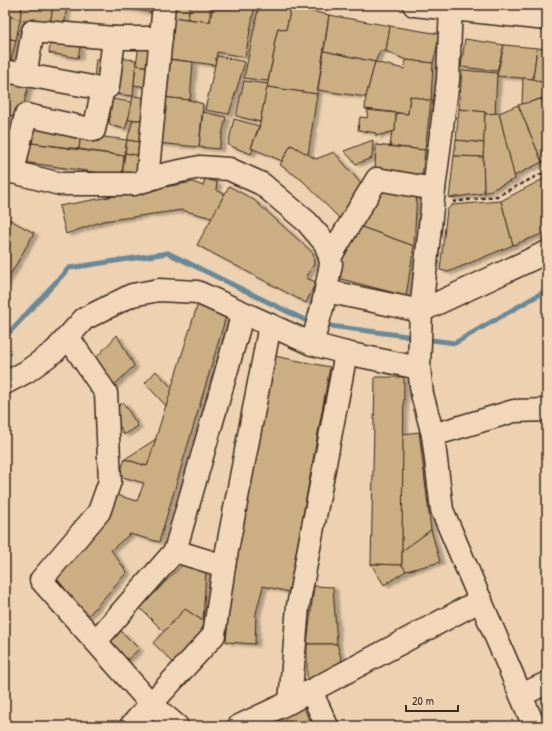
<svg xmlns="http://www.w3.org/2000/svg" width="552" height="731" font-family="'Patrick Hand',sans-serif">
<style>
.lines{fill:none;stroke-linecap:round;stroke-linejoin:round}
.stream{stroke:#698998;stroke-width:5}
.building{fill:#cbaf83;stroke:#3b2a1e;filter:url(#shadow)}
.minor-casing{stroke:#3b2a1e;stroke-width:25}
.major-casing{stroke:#3b2a1e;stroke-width:25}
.path{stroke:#3b2a1e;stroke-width:2.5;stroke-dasharray:4 3;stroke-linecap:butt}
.minor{stroke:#f3d7ba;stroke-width:22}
.major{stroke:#f3d7ba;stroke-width:22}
</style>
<defs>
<filter id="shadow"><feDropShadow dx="4.5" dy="2.5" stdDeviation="1" flood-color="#0004"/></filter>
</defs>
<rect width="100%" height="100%" fill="#edd1b0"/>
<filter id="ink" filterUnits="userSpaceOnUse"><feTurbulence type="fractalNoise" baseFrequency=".025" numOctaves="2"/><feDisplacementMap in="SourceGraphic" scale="8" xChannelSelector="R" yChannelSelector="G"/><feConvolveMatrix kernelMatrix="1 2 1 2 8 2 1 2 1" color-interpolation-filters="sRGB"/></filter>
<g filter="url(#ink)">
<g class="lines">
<g class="stream">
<path d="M323,325L414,337"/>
<path d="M5,337L69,268L168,253L313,324"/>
<path d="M424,339L455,343L547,290"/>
</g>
</g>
<g class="building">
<path d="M5,5H22L20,20L5,15Z"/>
<path d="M22,5H53L50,26L20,20Z"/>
<path d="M53,5H67L64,28L50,26Z"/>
<path d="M67,5H83V8Z"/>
<path d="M104,5H156L155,13Z"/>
<path d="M173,5H190L188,19L171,17Z"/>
<path d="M190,5H210V22L188,19Z"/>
<path d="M213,5H255L245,57L217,52L215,65L163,58L171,17L210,22Z"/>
<path d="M259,5L291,7L286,30L278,28L274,45L275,48L268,81L244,78Z"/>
<path d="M291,7L329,15L317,94L267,87L275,48L274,45L278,28L286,30Z"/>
<path d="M5,15L20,20L16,40L5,38Z"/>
<path d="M329,15L390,26L386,51H380L375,62L324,51Z"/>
<path d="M390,26L440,34L433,63L406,60L386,51Z"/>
<path d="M5,38L16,40L9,68L5,66Z"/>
<path d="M51,39L81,42L78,58L49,53Z"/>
<path d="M465,39L504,45L497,71L461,67Z"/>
<path d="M139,45L156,48L151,67L136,65Z"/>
<path d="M504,45L537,48L533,79L497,76Z"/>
<path d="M537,48L547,49L544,73L545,84L533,79Z"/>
<path d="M324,51L375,62L366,97L318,90Z"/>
<path d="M547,52V73H544Z"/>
<path d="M217,56L245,62L229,114L205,110Z"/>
<path d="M116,58L136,60L133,96L113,94Z"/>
<path d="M96,59L107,61L104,81L94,80Z"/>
<path d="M166,59L193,62L190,100L161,97Z"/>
<path d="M406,60L433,63L431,101L410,96L408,114L365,109L366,97L375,62L404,69Z"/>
<path d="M136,65L151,67L147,87L134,85Z"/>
<path d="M462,70L497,73L495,114H485V112L459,109Z"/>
<path d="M5,78L29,84L20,118L5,114Z"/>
<path d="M523,78L533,79L545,84L546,97L522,105Z"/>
<path d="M244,81L268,84L260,122L236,116Z"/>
<path d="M267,87L317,94L308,155L291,145L282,161L251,148L259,128Z"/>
<path d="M133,96L148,98L146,120H128Z"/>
<path d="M410,96L431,101L425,150L390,146L392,132L395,131L396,113L408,114Z"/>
<path d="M547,96V113L541,99Z"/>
<path d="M161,97L190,100L203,104L199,147L156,143Z"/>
<path d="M112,99L132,102L128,120L125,129L109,125Z"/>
<path d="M541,99L547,113V160L542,162L518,105Z"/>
<path d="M518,105L542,162L514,176L499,113Z"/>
<path d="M459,109L485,112L484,143L456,140Z"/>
<path d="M368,110L396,113L395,131L376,136V133L358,130L360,117L367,118Z"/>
<path d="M203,112L226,117L219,149L199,147Z"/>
<path d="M499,113L515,179L484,193L483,157L485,114Z"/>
<path d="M5,114L20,118L13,142L5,140Z"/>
<path d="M234,119L259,126L251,148L253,149L251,154L228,145Z"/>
<path d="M133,120H146L145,143L127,140Z"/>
<path d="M27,127L81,134L79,149L24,142Z"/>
<path d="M81,134L127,140L124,156L79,149Z"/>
<path d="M5,140L13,142L5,159Z"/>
<path d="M127,140L145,143L141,156L125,153Z"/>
<path d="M373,140L372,158L356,164L344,151Z"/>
<path d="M456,140L484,143L483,157L454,156Z"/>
<path d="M24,142L124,156L122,176L23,162Z"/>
<path d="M291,145L316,159L334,152L362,185L353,205L340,219L302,180L280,165Z"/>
<path d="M376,145L425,150L422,178L375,170Z"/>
<path d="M125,153L141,156L138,174L122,176Z"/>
<path d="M454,156L483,157L484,193L449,198Z"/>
<path d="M547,177V232L513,245L501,201Z"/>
<path d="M205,179L217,182L216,190L225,194L212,218L182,210L103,221L66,234L59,206L193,182L203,186Z"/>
<path d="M229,186L254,200L313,253L314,264L306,278L316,282L306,303L197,245Z"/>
<path d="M379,187L417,192L414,246L356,225Z"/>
<path d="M501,201L513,245L448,272L440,270L447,210L452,205Z"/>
<path d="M5,217L34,233L5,284Z"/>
<path d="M353,225H356L414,246L406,296L337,278Z"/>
<path d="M198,303L227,313L159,542L130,534L111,550L127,572L87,617L55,576L116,495L137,501L144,483L119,476L125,459L147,466Z"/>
<path d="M117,335L134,366L110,389L95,359Z"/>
<path d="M274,356L330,367L289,592L263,586L256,613L255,644L226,642L231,579Z"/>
<path d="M156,371L172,388L166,406L145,383Z"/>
<path d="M375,377H404L402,565L371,564Z"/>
<path d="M123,402L138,426L124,435L113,412Z"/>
<path d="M419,432L431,530L402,551L403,434Z"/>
<path d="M156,439L147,466L125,459Z"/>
<path d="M431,530L440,562L406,571L402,565V551Z"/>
<path d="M371,564L402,565L406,571L384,585Z"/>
<path d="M182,565L206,570L203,621L185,609L164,632L140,608Z"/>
<path d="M314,586L333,587L337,644H307Z"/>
<path d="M185,609L203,621L199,643L178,667L153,643Z"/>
<path d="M121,631L139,649L125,662L108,645Z"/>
<path d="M307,644H337L343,665L307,681Z"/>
<path d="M304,708L312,726H267Z"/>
<path d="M150,712L166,726H137Z"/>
</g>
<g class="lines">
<g class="minor-casing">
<g id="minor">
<path d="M451,5L448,80L434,189L421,311L419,368L422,394L433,435L442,510L534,726"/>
<path d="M5,71L103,89L94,130L26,115L13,172"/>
<path d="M25,75L33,31L114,38H161"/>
<path d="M103,89L108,87L114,38"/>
<path d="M5,170L60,184H134L166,174L200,167L229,169L262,184L307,222L325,243L330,257L331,264L323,304L312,344"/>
<path d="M147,180L164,5"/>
<path d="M330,257L377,179L434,189"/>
<path d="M326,291L421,311L547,252"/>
<path d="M68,337L106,393L110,481L99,512L41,580L151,704L177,726"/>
<path d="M5,383L26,372L55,351L84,319L132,295L159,290L197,292L312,344L346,353L419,368"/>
<path d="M433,435L514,411L547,410"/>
<path d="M224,566L175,551L243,313"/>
<path d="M96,641L175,551"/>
<path d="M311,691L327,726"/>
<path d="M521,695L547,683"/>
<path d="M290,702L298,606L346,353"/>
<path d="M131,726L214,635L224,566L270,325"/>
<path d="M239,726L290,702L481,600"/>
</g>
</g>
<g class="major-casing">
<path id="major" d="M414,5L547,19"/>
</g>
<path class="path" d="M453,202L497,196L547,171"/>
<use href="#minor" class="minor"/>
<use href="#major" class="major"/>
</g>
</g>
<rect width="552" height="731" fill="none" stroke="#f3d7ba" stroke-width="20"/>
<rect x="10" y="10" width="532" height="711" fill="none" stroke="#3b2a1e" stroke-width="1.5" filter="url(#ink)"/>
<path d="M406 705v6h52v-6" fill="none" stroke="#3b2a1e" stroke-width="2"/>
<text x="412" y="705" font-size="12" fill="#3b2a1e" stroke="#f3d7ba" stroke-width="3" paint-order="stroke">20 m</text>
</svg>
